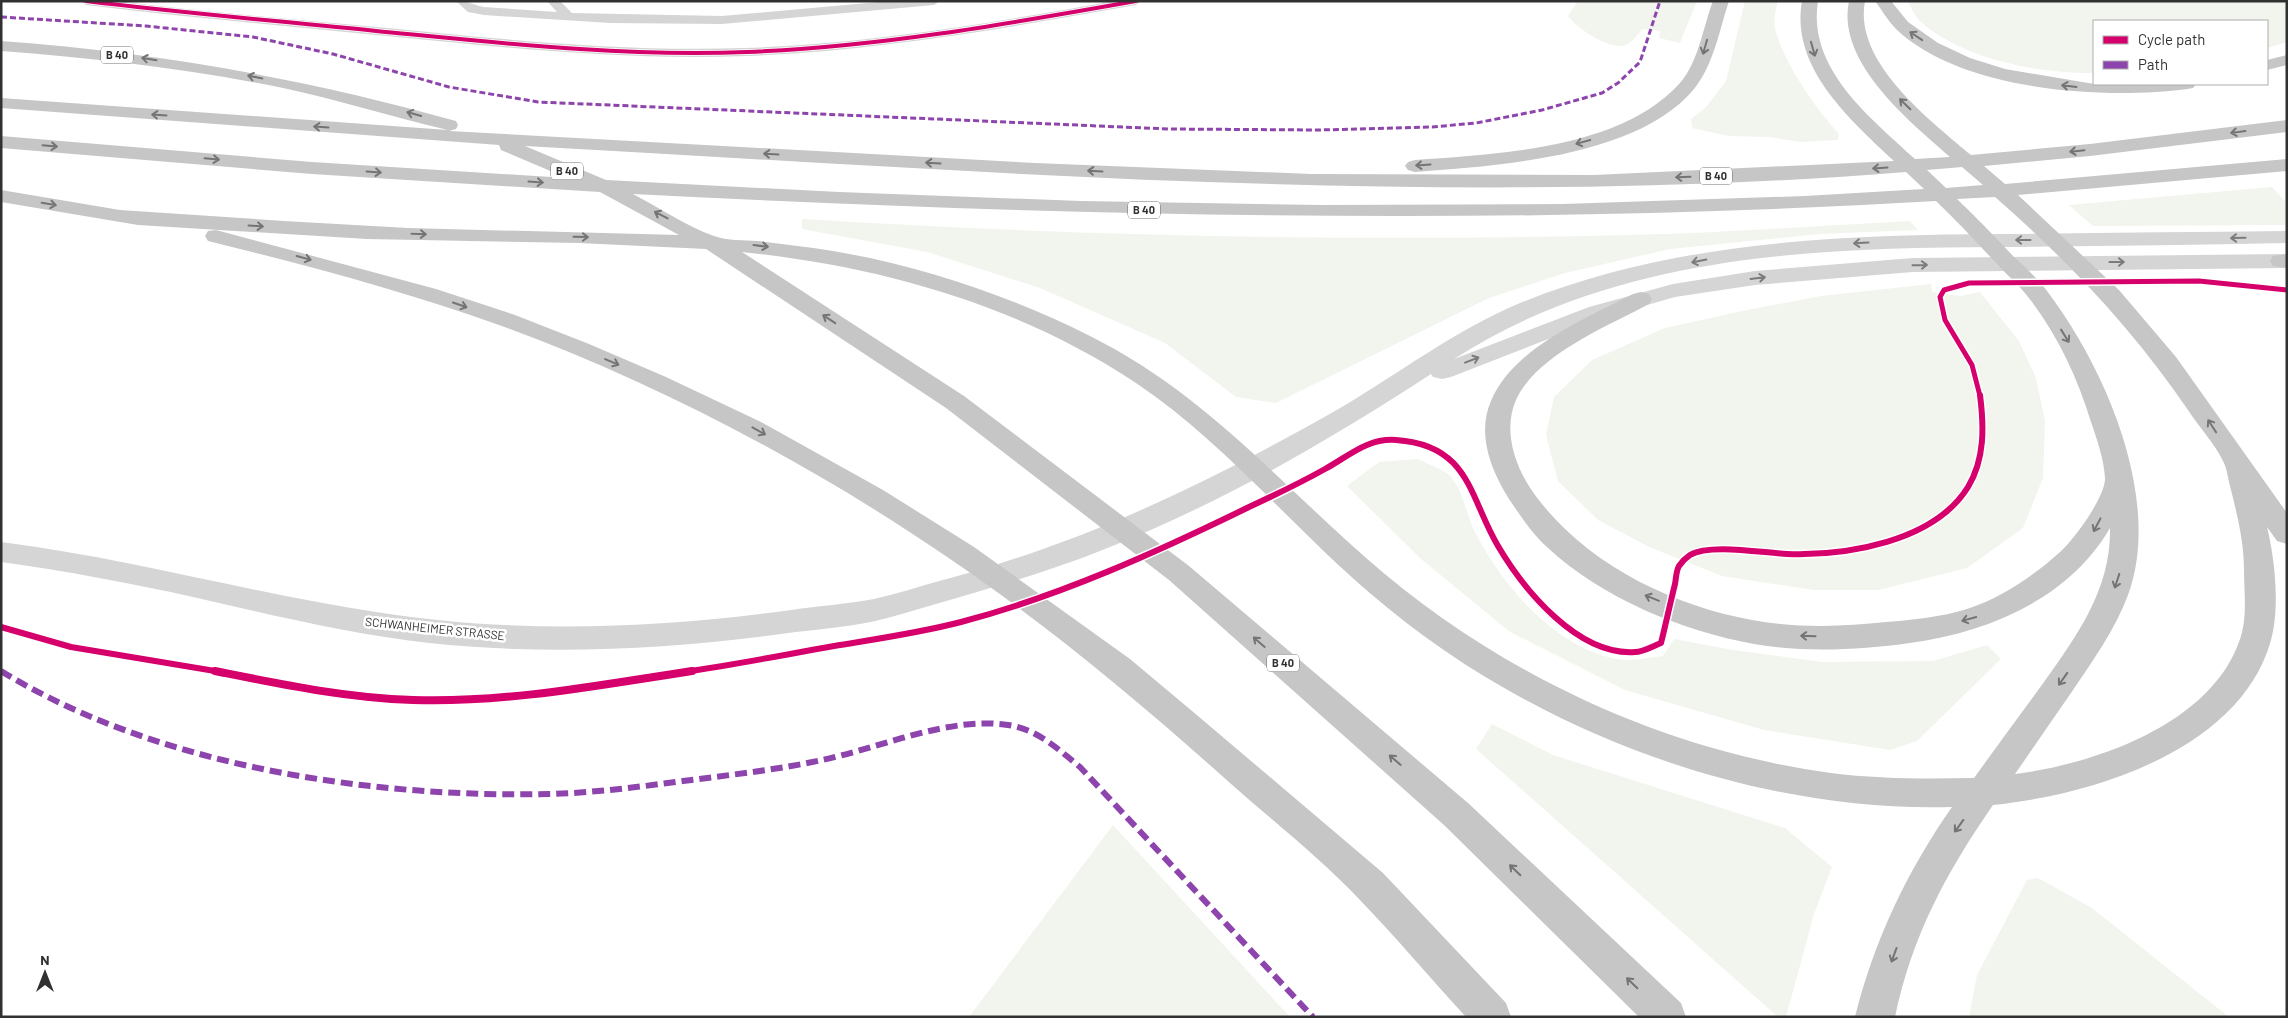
<svg xmlns="http://www.w3.org/2000/svg" width="2288" height="1018" font-family="Barlow,sans-serif">
<style>
.green{fill:#f2f5ed}
.lines{fill:none;stroke-linecap:round;stroke-linejoin:round}
.service{fill:#d5d5d5;fill-rule:evenodd}
.tertiary{fill:#d5d5d5;fill-rule:evenodd}
.trunk{fill:#c6c6c6;fill-rule:evenodd}
.quiet-far2{stroke:#8e44ad;stroke-width:3;stroke-dasharray:6 3;stroke-linecap:butt}
.quiet-far1{stroke:#8e44ad;stroke-width:5;stroke-dasharray:10 5;stroke-linecap:butt}
.quiet{stroke:#8e44ad;stroke-width:6;stroke-dasharray:12 6;stroke-linecap:butt}
.cycleway-far3-casing{stroke:#fff;stroke-width:5.5}
.cycleway-far2-casing{stroke:#fff;stroke-width:8}
.cycleway-far1-casing{stroke:#fff;stroke-width:9}
.cycleway-casing{stroke:#fff;stroke-width:11}
.cycleway-far3{stroke:#d6006c;stroke-width:4}
.cycleway-far2{stroke:#d6006c;stroke-width:5}
.cycleway-far1{stroke:#d6006c;stroke-width:6}
.cycleway{stroke:#d6006c;stroke-width:8}
.oneway{stroke:#747474}
.oneway2{stroke:#7b7b7b}
.labels{text-anchor:middle;stroke-width:5;stroke-linejoin:round;paint-order:stroke}
.shield{fill:#fff;stroke:#6f6f6f;stroke-width:1}
.shield-label{font-size:11px;font-weight:bold;fill:#313131}
.street-label{font-size:12px;fill:#313131;stroke:#fff}
</style>
<rect width="100%" height="100%" fill="#fff"/>
<g class="green">
<path d="M1578,1H1697L1680,43L1659,38L1660,31L1643,29C1637,35 1631,45 1622,46C1605,47 1578,29 1568,16Z"/>
<path d="M1745,1H1778C1776,9 1773,19 1775,28C1783,62 1816,109 1839,134L1838,140L1801,142L1769,137L1729,136L1692,128L1691,119L1706,107L1726,81Z"/>
<path d="M2287,1V42L2267,48V21H2094V73C2040,74 1961,59 1920,21C1915,16 1911,8 1908,2Z"/>
<path d="M2272,187L2285,201V225L2093,226L2069,205Z"/>
<path d="M802,219C1076,236 1352,242 1626,235C1721,233 1815,226 1910,221L1918,230L1819,234L1670,249L1565,273L1489,298L1276,403L1236,397L1165,343L1040,288L927,252L802,229Z"/>
<path d="M1931,284L1932,292L1960,296L1980,292L2019,341L2036,378L2045,421L2043,478L2023,528L1967,568L1878,590H1813L1722,576L1649,547L1598,520L1558,481L1546,435L1554,397L1592,360L1665,328L1742,311L1821,296Z"/>
<path d="M1418,459C1427,464 1441,468 1449,475C1464,490 1466,516 1476,534C1503,586 1555,648 1617,659C1631,662 1649,657 1663,656L1674,639L1733,650L1822,662L1933,661L1987,645L2001,659L1917,741L1890,750L1764,730L1625,690L1510,632L1421,559L1347,486L1379,462Z"/>
<path d="M1492,724L1553,755L1785,828L1832,867L1814,914L1786,1017H1778L1476,749Z"/>
<path d="M1113,825L1290,1017H969Z"/>
<path d="M2038,878L2092,908L2229,1017H1969L1977,975L2027,880Z"/>
</g>
<g class="lines">
<g class="service">
<path d="M80,1H117C203,12 291,19 377,27C500,39 621,52 744,48C869,44 992,23 1114,1H1142L1136,5C1007,28 878,51 747,56C623,61 500,47 376,35C279,25 183,17 86,5Z"/>
<path d="M456,1C469,1 473,5 484,7L557,12L547,1H560L572,13L722,16L890,1H940L934,5L722,24L610,23L484,15L468,12Z"/>
</g>
<path class="tertiary" d="M2287,231V243C2191,245 2096,246 2000,247C1813,248 1617,254 1454,359L1589,307L1673,284L1755,271L1913,258L2287,254V268L1913,272L1755,285L1675,297L1605,317L1451,377L1442,379L1433,377L1431,374C1327,442 1216,506 1100,551C1047,572 991,588 936,604C914,610 893,617 871,622C846,627 821,629 796,632C674,649 552,656 429,643C350,634 271,615 193,597C130,583 66,571 1,562V542C128,558 250,593 376,612C513,634 654,629 791,610C819,606 847,604 874,599C897,594 920,586 943,580C1086,542 1206,484 1335,411C1397,375 1455,330 1520,303C1672,241 1839,235 2001,234C2096,233 2191,232 2287,231Z"/>
<g class="trunk">
<path d="M1713,1H1729C1719,31 1714,64 1694,89C1638,157 1497,166 1415,172L1408,170L1405,166L1408,162L1415,160C1498,154 1621,149 1680,83C1699,61 1703,27 1713,1Z"/>
<path d="M1802,1H1818C1807,69 1871,118 1915,159L1950,157C1909,121 1836,62 1849,1H1865C1853,62 1930,120 1971,155L2090,144L2287,120V132L2090,156L1984,166L2005,184L2287,159V171L2018,195L2119,290L2176,357L2287,513V544L2277,541L2267,527C2275,559 2280,607 2271,640C2241,750 2092,795 1993,805C1946,873 1912,936 1895,1017H1855C1874,941 1907,871 1952,807C1747,813 1526,728 1371,594C1291,526 1224,442 1136,383C1019,305 880,266 742,252L964,396L1189,566L1468,803L1681,1003L1686,1017H1639L1444,825L1169,580L946,408L706,249L579,243L367,239L138,225L1,202V190L120,210L284,221L408,228L679,235L600,192L312,174L1,148V136L312,162L567,178L501,150L499,145L1,108V98L448,130C393,117 339,100 283,88C190,69 96,58 1,51V41C156,52 306,79 456,121L458,125L456,129L449,131L1035,163L1311,174L1594,175L1894,161C1851,120 1790,68 1802,1ZM525,146C985,171 1446,209 1906,172L1924,189L1805,196L1563,204L1322,205L1081,201L839,192L606,180ZM1962,167L1983,185L1946,188L1927,170ZM633,194C1067,216 1501,227 1936,201C1957,221 1977,243 1998,265C2009,277 2022,288 2032,302C2059,338 2078,379 2091,422C2097,439 2104,460 2105,478C2106,496 2074,540 2059,553C2033,576 2002,598 1967,609C1941,617 1913,620 1886,622C1842,627 1795,628 1752,620C1670,605 1585,563 1535,495C1516,469 1502,432 1516,400C1536,355 1608,326 1649,304L1652,299L1649,294L1641,292L1633,294C1585,319 1513,348 1491,401C1476,435 1492,473 1511,502C1522,518 1533,535 1548,548C1602,598 1682,631 1754,644C1805,653 1859,650 1910,643C1988,632 2069,599 2110,528C2111,589 2078,634 2044,682C2021,714 1997,746 1974,778C1926,779 1878,779 1831,773C1660,750 1494,671 1365,557C1273,476 1202,392 1090,336C1010,296 922,266 833,251C808,247 783,244 758,241C744,240 727,241 714,236C688,227 658,207 633,194ZM1995,197C2069,262 2132,328 2188,410C2199,427 2216,445 2224,463C2227,469 2228,479 2230,486C2237,514 2244,541 2244,570C2244,594 2248,619 2239,642C2209,725 2094,764 2015,774C2034,747 2052,720 2071,693C2092,662 2115,630 2128,595C2163,500 2105,367 2047,291C2037,278 2025,267 2013,256C1995,237 1977,218 1957,199Z"/>
<path d="M1875,1H1891L1908,22L1938,43L1970,58L2005,69L2094,84H2196L2193,88L2187,89C2103,100 1961,91 1896,29C1888,21 1882,10 1875,1Z"/>
<path d="M2287,55V65L2267,70V60Z"/>
<path d="M216,230L436,289L515,315L589,344L666,377L761,422L883,490L974,547L1130,659L1198,716L1383,873L1506,1003L1511,1017H1466C1430,978 1396,937 1359,899C1320,858 1273,821 1230,783C1142,704 1051,628 953,561C815,466 656,382 499,325C404,291 306,265 208,241L205,236L208,231Z"/>
<path d="M2287,254V268L2273,266L2270,261L2273,256Z"/>
</g>
<path class="quiet-far2" d="M1,17L146,26L253,37L333,54L449,87L538,102L1169,129L1319,130L1432,127L1476,123L1542,110L1602,93L1618,83L1640,62L1660,1"/>
<path class="quiet-far1" d="M1,671L3,672"/>
<path class="quiet" d="M1,671C156,766 369,798 548,794C593,793 638,787 683,781C729,775 776,770 822,760C880,748 949,716 1008,725C1037,729 1058,749 1080,767L1313,1017"/>
<g class="cycleway-far3-casing">
<path id="cycleway-far3" d="M86,1C183,13 279,21 376,31C500,43 623,57 747,52C878,47 1007,24 1136,1"/>
</g>
<g class="cycleway-far2-casing">
<path id="cycleway-far2" d="M1980,396L1972,365L1945,320L1940,297L1944,290L1969,283L2199,281L2287,290"/>
</g>
<g class="cycleway-far1-casing">
<g id="cycleway-far1">
<path d="M1,627L71,647L221,672"/>
<path d="M683,672C734,665 783,655 834,646C876,639 919,633 961,622C1060,596 1157,552 1249,507C1275,495 1300,483 1325,469C1349,456 1367,438 1396,440C1470,445 1469,497 1498,546C1524,590 1578,656 1635,652C1643,652 1653,646 1661,643C1666,623 1670,604 1675,584C1676,579 1676,571 1679,566C1681,563 1687,557 1690,555C1710,543 1763,553 1787,554C1846,556 1934,542 1968,487C1985,459 1984,426 1980,395"/>
</g>
</g>
<g class="cycleway-casing">
<path id="cycleway" d="M215,671C280,684 346,698 413,700C506,703 600,685 692,671"/>
</g>
<use href="#cycleway-far3" class="cycleway-far3"/>
<use href="#cycleway-far2" class="cycleway-far2"/>
<use href="#cycleway-far1" class="cycleway-far1"/>
<use href="#cycleway" class="cycleway"/>
</g>
<defs><path id="oneway-shaft" d="M-6 0H5M1.5-3L5.5 0L1.5 3" fill="none" stroke-width="1.6" stroke-linecap="round" stroke-linejoin="round" transform="scale(1.25)"/></defs>
<g class="oneway">
<use href="#oneway-shaft" transform="translate(1916 36) rotate(-146)"/>
<use href="#oneway-shaft" transform="translate(1705 47) rotate(106)"/>
<use href="#oneway-shaft" transform="translate(1813 49) rotate(74)"/>
<use href="#oneway-shaft" transform="translate(149 59) rotate(-171)"/>
<use href="#oneway-shaft" transform="translate(255 77) rotate(-169)"/>
<use href="#oneway-shaft" transform="translate(2069 86) rotate(-173)"/>
<use href="#oneway-shaft" transform="translate(1905 104) rotate(-136)"/>
<use href="#oneway-shaft" transform="translate(414 114) rotate(-164)"/>
<use href="#oneway-shaft" transform="translate(159 115) rotate(-176)"/>
<use href="#oneway-shaft" transform="translate(321 127) rotate(-176)"/>
<use href="#oneway-shaft" transform="translate(2238 132) rotate(172)"/>
<use href="#oneway-shaft" transform="translate(1583 142) rotate(165)"/>
<use href="#oneway-shaft" transform="translate(50 146) rotate(5)"/>
<use href="#oneway-shaft" transform="translate(2077 151) rotate(174)"/>
<use href="#oneway-shaft" transform="translate(771 154) rotate(-177)"/>
<use href="#oneway-shaft" transform="translate(212 159) rotate(5)"/>
<use href="#oneway-shaft" transform="translate(933 163) rotate(-177)"/>
<use href="#oneway-shaft" transform="translate(1423 165) rotate(176)"/>
<use href="#oneway-shaft" transform="translate(1880 168) rotate(176)"/>
<use href="#oneway-shaft" transform="translate(1095 171) rotate(-177)"/>
<use href="#oneway-shaft" transform="translate(374 172) rotate(4)"/>
<use href="#oneway-shaft" transform="translate(1683 177) rotate(178)"/>
<use href="#oneway-shaft" transform="translate(536 182) rotate(4)"/>
<use href="#oneway-shaft" transform="translate(49 204) rotate(10)"/>
<use href="#oneway-shaft" transform="translate(661 215) rotate(-153)"/>
<use href="#oneway-shaft" transform="translate(256 226) rotate(4)"/>
<use href="#oneway-shaft" transform="translate(419 234) rotate(2)"/>
<use href="#oneway-shaft" transform="translate(581 237) rotate(1)"/>
<use href="#oneway-shaft" transform="translate(761 246) rotate(7)"/>
<use href="#oneway-shaft" transform="translate(304 258) rotate(15)"/>
<use href="#oneway-shaft" transform="translate(460 305) rotate(19)"/>
<use href="#oneway-shaft" transform="translate(829 319) rotate(-147)"/>
<use href="#oneway-shaft" transform="translate(2065 336) rotate(58)"/>
<use href="#oneway-shaft" transform="translate(612 362) rotate(23)"/>
<use href="#oneway-shaft" transform="translate(2212 426) rotate(-123)"/>
<use href="#oneway-shaft" transform="translate(759 431) rotate(29)"/>
<use href="#oneway-shaft" transform="translate(2097 525) rotate(118)"/>
<use href="#oneway-shaft" transform="translate(2117 581) rotate(108)"/>
<use href="#oneway-shaft" transform="translate(1652 598) rotate(-158)"/>
<use href="#oneway-shaft" transform="translate(1969 619) rotate(165)"/>
<use href="#oneway-shaft" transform="translate(1808 636) rotate(-178)"/>
<use href="#oneway-shaft" transform="translate(1259 642) rotate(-139)"/>
<use href="#oneway-shaft" transform="translate(2063 679) rotate(125)"/>
<use href="#oneway-shaft" transform="translate(1395 760) rotate(-139)"/>
<use href="#oneway-shaft" transform="translate(1959 826) rotate(126)"/>
<use href="#oneway-shaft" transform="translate(1515 870) rotate(-136)"/>
<use href="#oneway-shaft" transform="translate(1894 955) rotate(110)"/>
<use href="#oneway-shaft" transform="translate(1632 983) rotate(-136)"/>
</g>
<g class="oneway2">
<use href="#oneway-shaft" transform="translate(2238 238) rotate(179)"/>
<use href="#oneway-shaft" transform="translate(2023 240) rotate(180)"/>
<use href="#oneway-shaft" transform="translate(1861 243) rotate(177)"/>
<use href="#oneway-shaft" transform="translate(1699 261) rotate(169)"/>
<use href="#oneway-shaft" transform="translate(2117 262)"/>
<use href="#oneway-shaft" transform="translate(1920 265) rotate(-1)"/>
<use href="#oneway-shaft" transform="translate(1758 278) rotate(-7)"/>
<use href="#oneway-shaft" transform="translate(1472 360) rotate(-21)"/>
</g>
<g class="labels">
<g class="shield">
<rect x="101" y="46.5" width="32" height="17" rx="4"/>
<rect x="551" y="162.5" width="32" height="17" rx="4"/>
<rect x="1700" y="167.5" width="32" height="17" rx="4"/>
<rect x="1128" y="201.5" width="32" height="17" rx="4"/>
<rect x="1267" y="654.5" width="32" height="17" rx="4"/>
</g>
<g class="shield-label">
<text x="117" y="59">B 40</text>
<text x="567" y="175">B 40</text>
<text x="1716" y="180">B 40</text>
<text x="1144" y="214">B 40</text>
<text x="1283" y="667">B 40</text>
</g>
<g class="street-label">
<text transform="translate(435 629) rotate(6)" y="4">SCHWANHEIMER STRASSE</text>
</g>
</g>
<rect width="2288" height="1018" fill="none" stroke="#313131" stroke-width="5"/>
<rect x="2093" y="20" width="175" height="65" fill="#ffffff" stroke="#adadad"/>
<rect x="2103" y="36" width="25" height="8" fill="#d6006c" stroke="#adadad"/>
<text x="2138" y="45" font-size="15" fill="#313131">Cycle path</text>
<rect x="2103" y="61" width="25" height="8" fill="#8e44ad" stroke="#adadad"/>
<text x="2138" y="70" font-size="15" fill="#313131">Path</text>
<g transform="translate(45 973)" stroke="#ffffff" stroke-width="4" paint-order="stroke">
<path d="M0-4L9 19L0 12L-9 19Z" fill="#313131"/>
<text y="-8" font-size="14" font-weight="bold" text-anchor="middle" fill="#313131">N</text>
</g>
</svg>
